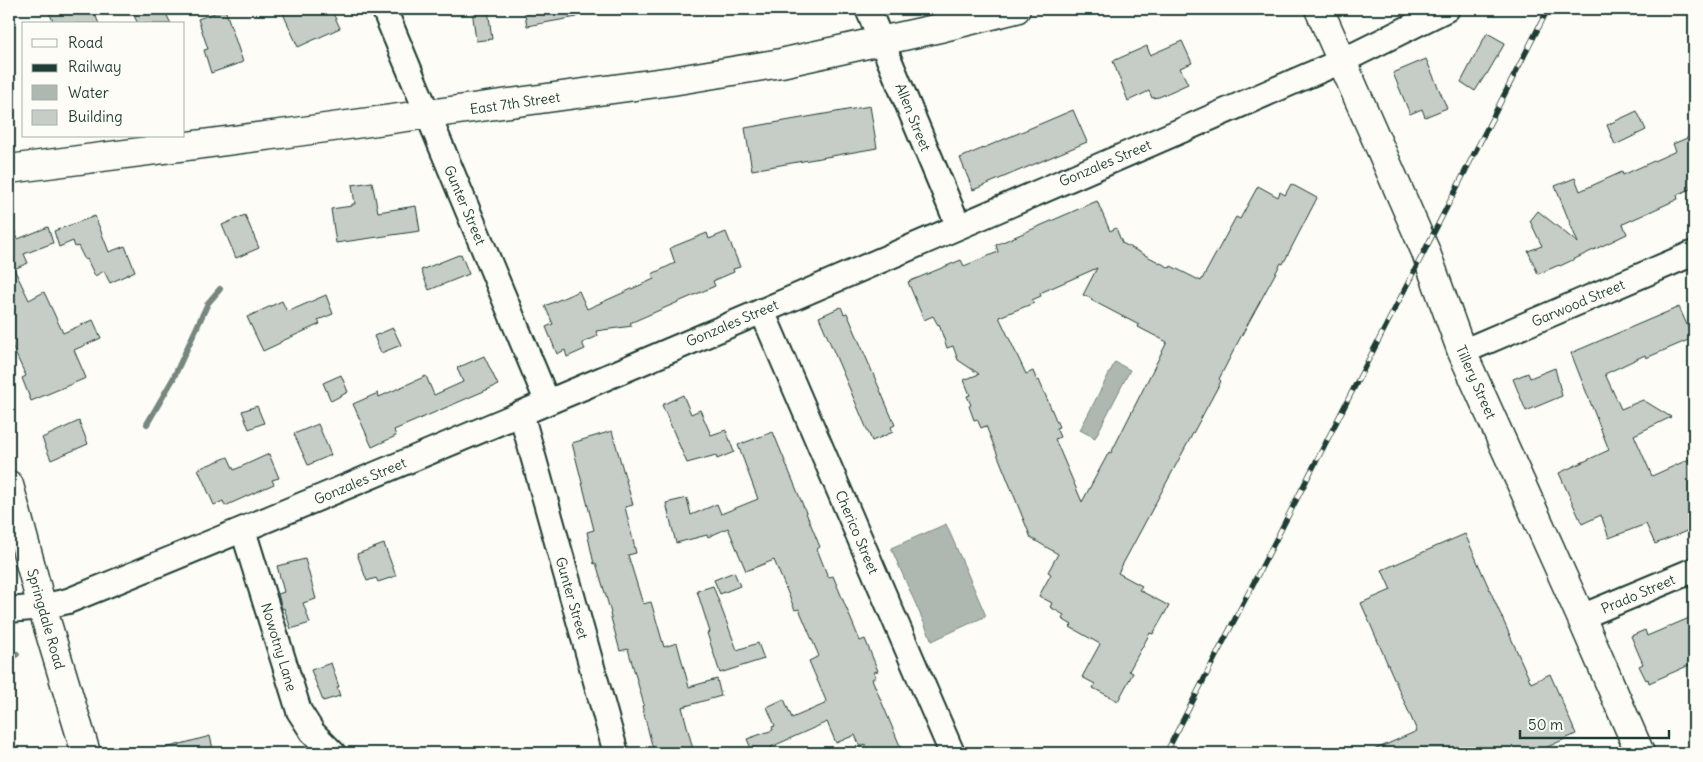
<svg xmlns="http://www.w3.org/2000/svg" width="1703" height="762" font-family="Delius,sans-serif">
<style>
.water{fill:#aeb8b1;stroke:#75877f}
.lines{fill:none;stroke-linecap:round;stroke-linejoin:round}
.stream{stroke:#75877f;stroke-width:6}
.building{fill:#c6cdc7;stroke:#1f3d34;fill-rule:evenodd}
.street-casing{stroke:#1f3d34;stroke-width:28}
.secondary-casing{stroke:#1f3d34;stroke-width:31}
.primary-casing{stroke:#1f3d34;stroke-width:31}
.street{stroke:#fdfcf7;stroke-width:24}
.secondary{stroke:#fdfcf7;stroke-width:28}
.primary{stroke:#fdfcf7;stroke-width:28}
.rail-casing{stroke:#1f3d34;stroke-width:5.5}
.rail{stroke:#fdfcf7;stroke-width:4;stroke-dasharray:11;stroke-linecap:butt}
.labels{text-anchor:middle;stroke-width:4;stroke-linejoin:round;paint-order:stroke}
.street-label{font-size:14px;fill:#1f3d34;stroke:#fdfcf7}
</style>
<rect width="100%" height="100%" fill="#fdfcf7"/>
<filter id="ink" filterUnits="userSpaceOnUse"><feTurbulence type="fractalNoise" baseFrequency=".02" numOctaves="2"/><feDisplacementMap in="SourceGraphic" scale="10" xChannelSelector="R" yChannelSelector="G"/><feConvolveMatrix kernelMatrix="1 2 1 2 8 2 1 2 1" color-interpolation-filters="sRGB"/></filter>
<g filter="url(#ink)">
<g class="water">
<path d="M1115,362L1130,370L1095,438L1080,430Z"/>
<path d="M946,524L986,616L932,641L891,548Z"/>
</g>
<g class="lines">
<g class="stream">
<path d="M147,424L173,379L208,303L220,289"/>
<path d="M9,661L17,654"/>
</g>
</g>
<g class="building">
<path d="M48,9H93L99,24H54Z"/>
<path d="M131,9H164L171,24H138Z"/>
<path d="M225,9L243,62L211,73L204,50L208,49L198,19Z"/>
<path d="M281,9H331L340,28L298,47Z"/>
<path d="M472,9H488L492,39L476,41Z"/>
<path d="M524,9H576L577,17L527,26Z"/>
<path d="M1487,33L1505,43L1487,74H1486L1475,91L1461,82Z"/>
<path d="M1182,41L1192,63L1180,68L1188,84L1159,97L1152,98L1149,91L1128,101L1113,61L1147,46L1150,55Z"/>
<path d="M1426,59L1447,108L1425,117L1422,109L1410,114L1393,73Z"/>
<path d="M870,106L877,148L752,170L745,128Z"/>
<path d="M1073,110L1087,142L973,190L960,158Z"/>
<path d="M1637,111L1646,130L1615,145L1607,125Z"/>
<path d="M1694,135V187L1677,195L1678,199L1623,224L1627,234L1560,266L1559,265L1538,274L1528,251L1542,246L1530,221L1538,211L1578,243L1555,186L1575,178L1580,191L1622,172L1623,175L1676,151L1673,144Z"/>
<path d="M372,182L378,212L416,206L420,231L336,243L331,209L352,206V204H355L352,185Z"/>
<path d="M1291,184L1317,198L1283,264L1281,263L1238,342L1219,379L1221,381L1118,573L1142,586L1139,590L1169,606L1153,634L1150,633L1129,671L1133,673L1118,701L1093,688L1095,684L1082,677L1100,644L1070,627L1072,625L1062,619L1064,615L1050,607L1052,603L1039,596L1051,574L1048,572L1058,554L1031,538L986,426L981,428L977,419L974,420L969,406L971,405L967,396L970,395L964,380L979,374L958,360L953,346L947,348L939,324L938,325L933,316L924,320L908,282L961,260L964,266L998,252L996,245L1097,201L1110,231L1116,228L1122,243L1170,268L1171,266L1201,281L1236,217L1240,219L1258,186L1278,197L1280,192L1285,195ZM1097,268L1083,295L1092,299L1091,300L1139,325L1138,327L1167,342L1111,453L1109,452L1082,502L1055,439L1060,437L1056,428L1059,427L1039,380L1037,381L1033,371L1026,374L999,317L1034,303L1032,300L1041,296L1040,293Z"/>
<path d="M245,215L259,248L236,258L222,225Z"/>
<path d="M95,216L109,252L125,246L135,271L110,283L104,271L95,276L87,259L85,260L78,246L75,247L73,241L59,247L54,231Z"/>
<path d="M9,217L18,239L48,227L53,243L24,254L28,263L14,269L29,300L44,292L63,333L93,320L101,338L74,350L86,378L31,401L22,378L26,376L9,340Z"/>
<path d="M726,232L740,267L733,269L734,272L713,281L715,286L630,323L632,326L596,331L598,336L582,343L585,349L567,357L565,350L557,354L546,327L553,324L545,306L579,291L587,309L654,279L652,274L675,263L670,248L707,233L709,239Z"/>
<path d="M461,254L469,274L429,290L421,270Z"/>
<path d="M326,295L333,314L318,320L320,324L280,342V343L263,351L247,317L282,301L287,312Z"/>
<path d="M841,307L844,314L847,313L895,425L891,427L893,432L872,441L819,317Z"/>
<path d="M1679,307L1693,338L1646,358L1645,355L1605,374L1621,409L1643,400L1671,417L1634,435L1652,476L1694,457V528L1655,544L1646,524L1609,538L1601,515L1582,524L1559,473L1609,450L1571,353Z"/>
<path d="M393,328L401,345L381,353L374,336Z"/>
<path d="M484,356L498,385L394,430L396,436L372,447L353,404L378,393L379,397L426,376L434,395L463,382L457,368Z"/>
<path d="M1555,368L1562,396L1526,411L1513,379L1528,373L1530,378Z"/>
<path d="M341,375L348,392L331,401L323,383Z"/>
<path d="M683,395L691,414L700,410L711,435L726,430L734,452L717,459L716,455L687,463L662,405Z"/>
<path d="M257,406L264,423L249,429L242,411Z"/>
<path d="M79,421L88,444L51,460L42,438Z"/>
<path d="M318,424L331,455L308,465L294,434Z"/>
<path d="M612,431L633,505L625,507L636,553L628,555L643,604L651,602L664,647L677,643L689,687L717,679L721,696L682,707L694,753H654L642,706L644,705L628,649L620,651L610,614L611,613L596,563L594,564L587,532L594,530L572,443Z"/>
<path d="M773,432L820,547L817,549L828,577L833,576L860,641L865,639L878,671L874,672L876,677L872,679L903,753H869L865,744L860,746L855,735L836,743L827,722L771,747L773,753H753L747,739L773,730L772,727L775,726L767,707L784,699L792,718L827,703L809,661L819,656L799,609L795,610L774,560L746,571L728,528L708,537L707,535L676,543L666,503L687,498L691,515L717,504L721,514L758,499L738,445Z"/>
<path d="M269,454L279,478L272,480L274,484L225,506L223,501L214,505L198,469L228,457L234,470Z"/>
<path d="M1465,534L1531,683L1550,674L1576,734L1534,753H1367L1417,731L1361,603L1391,590L1382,570Z"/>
<path d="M384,544L396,576L378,582L376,578L367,581L357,554Z"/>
<path d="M305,559L316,599L303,603L310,623L291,629L284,608L282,609L278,594L284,592L277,566Z"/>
<path d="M734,572L740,586L720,594L714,580Z"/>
<path d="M713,586L737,650L758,643L764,659L720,673L707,633L710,632L697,591Z"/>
<path d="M1694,616V663L1649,683L1648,679L1646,680L1639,666L1643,664L1631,636L1645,630L1647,636Z"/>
<path d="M331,663L339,687H337L340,696L323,701L311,670Z"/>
<path d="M210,736L214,753H167L166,748Z"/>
</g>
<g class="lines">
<g class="street-casing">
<g id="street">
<path d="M384,9L547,401"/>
<path d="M868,9L958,225"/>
<path d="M762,311L952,753"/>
<path d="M1462,352L1694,253"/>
<path d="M521,413L616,753"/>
<path d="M243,530L299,711L313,733L333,753"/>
<path d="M9,610L42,607L68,601C482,433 893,256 1302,78L1342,61L1447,9"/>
<path d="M1581,617L1694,570"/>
</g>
</g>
<g class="secondary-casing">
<g id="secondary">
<path d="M1319,9L1425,250L1462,352L1581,617L1640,753"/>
<path d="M9,485L42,607L86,753"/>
</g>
</g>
<g class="primary-casing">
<path id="primary" d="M9,169L296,132L672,81L781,63L944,27L1016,9"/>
</g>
<use href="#street" class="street"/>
<use href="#secondary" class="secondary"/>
<use href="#primary" class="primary"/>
<g class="rail-casing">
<path id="rail" d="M1166,753L1425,250L1548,9"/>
</g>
<use href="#rail" class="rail"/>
</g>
</g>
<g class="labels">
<g class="street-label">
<text transform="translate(515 103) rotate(-8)" y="5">East 7th Street</text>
<text transform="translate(913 117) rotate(68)" y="5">Allen Street</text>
<text transform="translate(1105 163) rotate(-23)" y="5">Gonzales Street</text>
<text transform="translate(465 205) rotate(67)" y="5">Gunter Street</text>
<text transform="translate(1578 303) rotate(-23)" y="5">Garwood Street</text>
<text transform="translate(732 323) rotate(-23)" y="5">Gonzales Street</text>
<text transform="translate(1476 382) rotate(66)" y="5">Tillery Street</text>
<text transform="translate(360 481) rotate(-23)" y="5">Gonzales Street</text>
<text transform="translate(857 532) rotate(67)" y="5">Cherico Street</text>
<text transform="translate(1638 594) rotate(-23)" y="5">Prado Street</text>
<text transform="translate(572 598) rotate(74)" y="5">Gunter Street</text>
<text transform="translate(46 619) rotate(74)" y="5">Springdale Road</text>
<text transform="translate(279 647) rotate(73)" y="5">Nowotny Lane</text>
</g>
</g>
<rect width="1703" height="762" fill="none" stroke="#fdfcf7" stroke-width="30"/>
<rect x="15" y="15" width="1673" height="732" fill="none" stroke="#1f3d34" stroke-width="2" filter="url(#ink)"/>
<rect x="22" y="22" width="162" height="115" fill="#fdfcf7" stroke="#a4b0a9"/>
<rect x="32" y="39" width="25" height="8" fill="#fdfcf7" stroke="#a4b0a9"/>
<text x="68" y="48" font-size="15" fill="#1f3d34">Road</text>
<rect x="32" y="64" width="25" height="8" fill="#1f3d34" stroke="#a4b0a9"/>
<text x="68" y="72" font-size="15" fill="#1f3d34">Railway</text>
<rect x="32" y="85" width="25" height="15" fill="#aeb8b1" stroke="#a4b0a9"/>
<text x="68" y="98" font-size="15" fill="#1f3d34">Water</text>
<rect x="32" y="110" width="25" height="15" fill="#c6cdc7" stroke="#a4b0a9"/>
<text x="68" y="122" font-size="15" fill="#1f3d34">Building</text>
<path d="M1520 730v8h149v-8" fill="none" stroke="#1f3d34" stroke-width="2.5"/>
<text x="1528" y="730" font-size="15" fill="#1f3d34" stroke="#fdfcf7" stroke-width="4" paint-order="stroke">50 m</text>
</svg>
